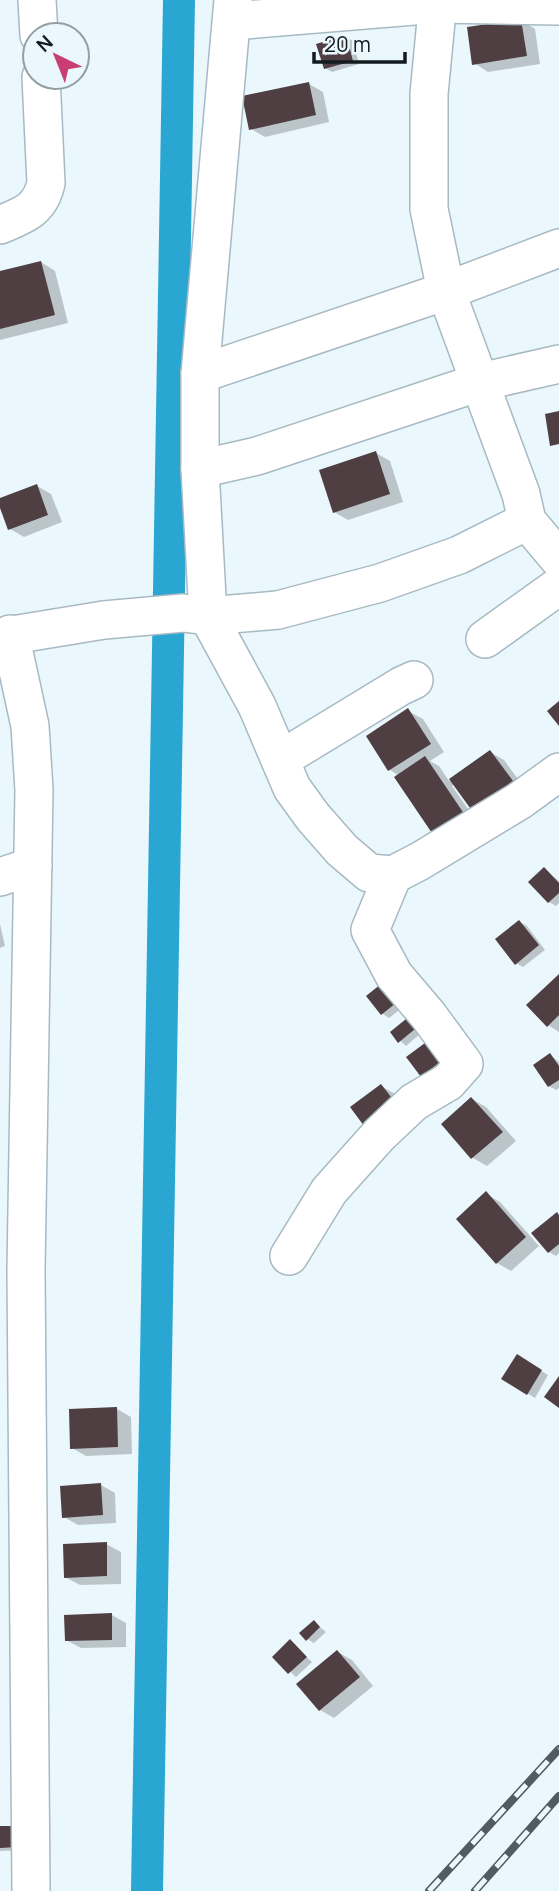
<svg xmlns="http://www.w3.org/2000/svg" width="559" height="1891" font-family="Manrope,sans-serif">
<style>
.shadow{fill:#0003}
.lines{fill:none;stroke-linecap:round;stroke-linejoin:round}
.canal{stroke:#2aa6d2;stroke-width:32}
.building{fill:#4f3e42}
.minor-casing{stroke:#a7bac3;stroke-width:40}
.minor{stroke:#fff;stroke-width:37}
.rail-casing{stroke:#525b5f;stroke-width:8}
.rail{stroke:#eaf7fc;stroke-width:5;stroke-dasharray:16;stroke-linecap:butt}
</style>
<rect width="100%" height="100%" fill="#eaf7fc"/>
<g class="shadow">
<path d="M521,20L535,29L540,64L488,72L474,63Z"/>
<path d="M346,37L353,41L359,64L332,72L325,68Z"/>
<path d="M309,84L323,92L329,122L265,137L251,129Z"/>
<path d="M41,262L55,271L68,323L0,340V273Z"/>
<path d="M376,453L390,461L403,502L348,520L334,512Z"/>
<path d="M37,486L51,494L62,522L24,537L10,529L0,500Z"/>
<path d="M408,711L423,719L444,752L430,761L439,766L449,781L490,752L504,760L532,798L455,784L452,786L482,829L390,770Z"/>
<path d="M544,869L559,881V903L556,906L549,902Z"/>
<path d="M520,922L527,926L545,950L523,967L516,963Z"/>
<path d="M0,924L5,946L0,948Z"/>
<path d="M559,976V1032L548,1025Z"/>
<path d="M369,996L407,1004L389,1018L383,1014Z"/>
<path d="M406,1021L420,1034L406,1046L392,1033Z"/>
<path d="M550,1055L559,1062V1088L556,1090L549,1086Z"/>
<path d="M381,1086L395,1094L411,1115L382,1137Z"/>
<path d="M472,1099L486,1107L516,1141L487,1166L473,1158L443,1124Z"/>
<path d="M486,1194L500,1202L539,1246L511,1271L497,1263Z"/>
<path d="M559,1216V1253L556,1256L549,1252Z"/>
<path d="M518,1357L548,1375L535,1398L504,1379Z"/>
<path d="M117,1409L131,1417L132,1454L86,1456L72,1448Z"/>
<path d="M101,1485L115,1493L116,1523L78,1525L64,1517Z"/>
<path d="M106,1544L121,1552V1584L80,1585L65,1577Z"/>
<path d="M112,1615L126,1623V1647L81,1648L66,1640Z"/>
<path d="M314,1622L326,1632L314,1643L307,1639Z"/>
<path d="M290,1642L312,1662L296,1677L274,1657Z"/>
<path d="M338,1652L352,1660L373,1686L334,1718L320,1710Z"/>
<path d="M0,1828L24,1850L0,1851Z"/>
</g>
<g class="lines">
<path class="canal" d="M147,1891L179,0"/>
</g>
<g class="building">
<path d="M521,19L527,56L472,65L467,27Z"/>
<path d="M346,35L353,61L324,69L316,44Z"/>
<path d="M309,82L316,115L249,130L242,96Z"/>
<path d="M41,261L55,315L0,329V271Z"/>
<path d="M559,411V444L550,446L545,414Z"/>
<path d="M376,451L390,494L333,513L319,470Z"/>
<path d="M37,484L48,515L8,530L0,508V498Z"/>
<path d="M559,701V726L547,711Z"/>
<path d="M408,708L431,744L388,771L366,736Z"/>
<path d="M490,750L519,789L478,819L449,779Z"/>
<path d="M425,756L469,821L438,842L394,777Z"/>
<path d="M544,867L559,883V893L548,903L528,882Z"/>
<path d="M519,920L539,945L515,965L495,939Z"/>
<path d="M559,974V1015L547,1027L526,1005Z"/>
<path d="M386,980L401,999L381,1015L366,996Z"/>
<path d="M406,1019L415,1029L398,1043L390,1032Z"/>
<path d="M429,1040L444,1059L421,1077L406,1057Z"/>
<path d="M550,1053L559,1066V1080L548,1087L533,1065Z"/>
<path d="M381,1084L398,1106L367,1130L350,1107Z"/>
<path d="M471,1097L503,1132L471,1159L441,1124Z"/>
<path d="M486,1191L526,1237L496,1264L456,1219Z"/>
<path d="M557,1212L559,1215V1244L548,1253L531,1233Z"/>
<path d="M517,1354L542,1370L527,1395L501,1379Z"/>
<path d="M559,1376V1408L544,1397Z"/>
<path d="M117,1407L118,1447L70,1449L69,1409Z"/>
<path d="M101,1483L103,1515L62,1518L60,1486Z"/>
<path d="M107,1542V1576L64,1578L63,1544Z"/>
<path d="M112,1613V1640L65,1641L64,1615Z"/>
<path d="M314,1620L320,1627L306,1641L299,1633Z"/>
<path d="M290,1639L307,1657L288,1674L272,1657Z"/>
<path d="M337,1650L360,1677L319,1711L296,1684Z"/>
<path d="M0,1826H17V1847L0,1848Z"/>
</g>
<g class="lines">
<g class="minor-casing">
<g id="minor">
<path d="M37,0L39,35"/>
<path d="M233,0L200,374V469L208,616L257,706L292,788L313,817L342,850L369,873L393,875L420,861L519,801L559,772"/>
<path d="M233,21L438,4L559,6"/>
<path d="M0,225C24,215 40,210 46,183L41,77"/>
<path d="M200,374L446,291L559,248"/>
<path d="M200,469L257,456L480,382L559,364"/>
<path d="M527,521L559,559"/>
<path d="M10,634L30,726L34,790L26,1270L31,1891"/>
<path d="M0,637L104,620L183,613L208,616L278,610L380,583L459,555L527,521L521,494L446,291L429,209V94L438,0"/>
<path d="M485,639L559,586"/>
<path d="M281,759L401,686L414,680"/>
<path d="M0,877L33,866"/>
<path d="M289,1256L329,1191L379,1135L414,1102L448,1082L464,1064L428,1015L394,975L370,930L393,875"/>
</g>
</g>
<use href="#minor" class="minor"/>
<g class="rail-casing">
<g id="rail">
<path d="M429,1891L559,1749"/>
<path d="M475,1891L559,1796"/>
</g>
</g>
<use href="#rail" class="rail"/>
</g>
<g transform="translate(56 56) rotate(317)"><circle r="33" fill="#eaf7fc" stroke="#949fa3" stroke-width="2"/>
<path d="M0-5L12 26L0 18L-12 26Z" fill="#c93e72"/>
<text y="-10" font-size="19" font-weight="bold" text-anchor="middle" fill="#131b1e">N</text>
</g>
<path d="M314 52v10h91v-10" fill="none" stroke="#131b1e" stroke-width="3.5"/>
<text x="324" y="52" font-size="21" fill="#131b1e" stroke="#eaf7fc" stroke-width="5" paint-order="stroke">20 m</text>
</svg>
